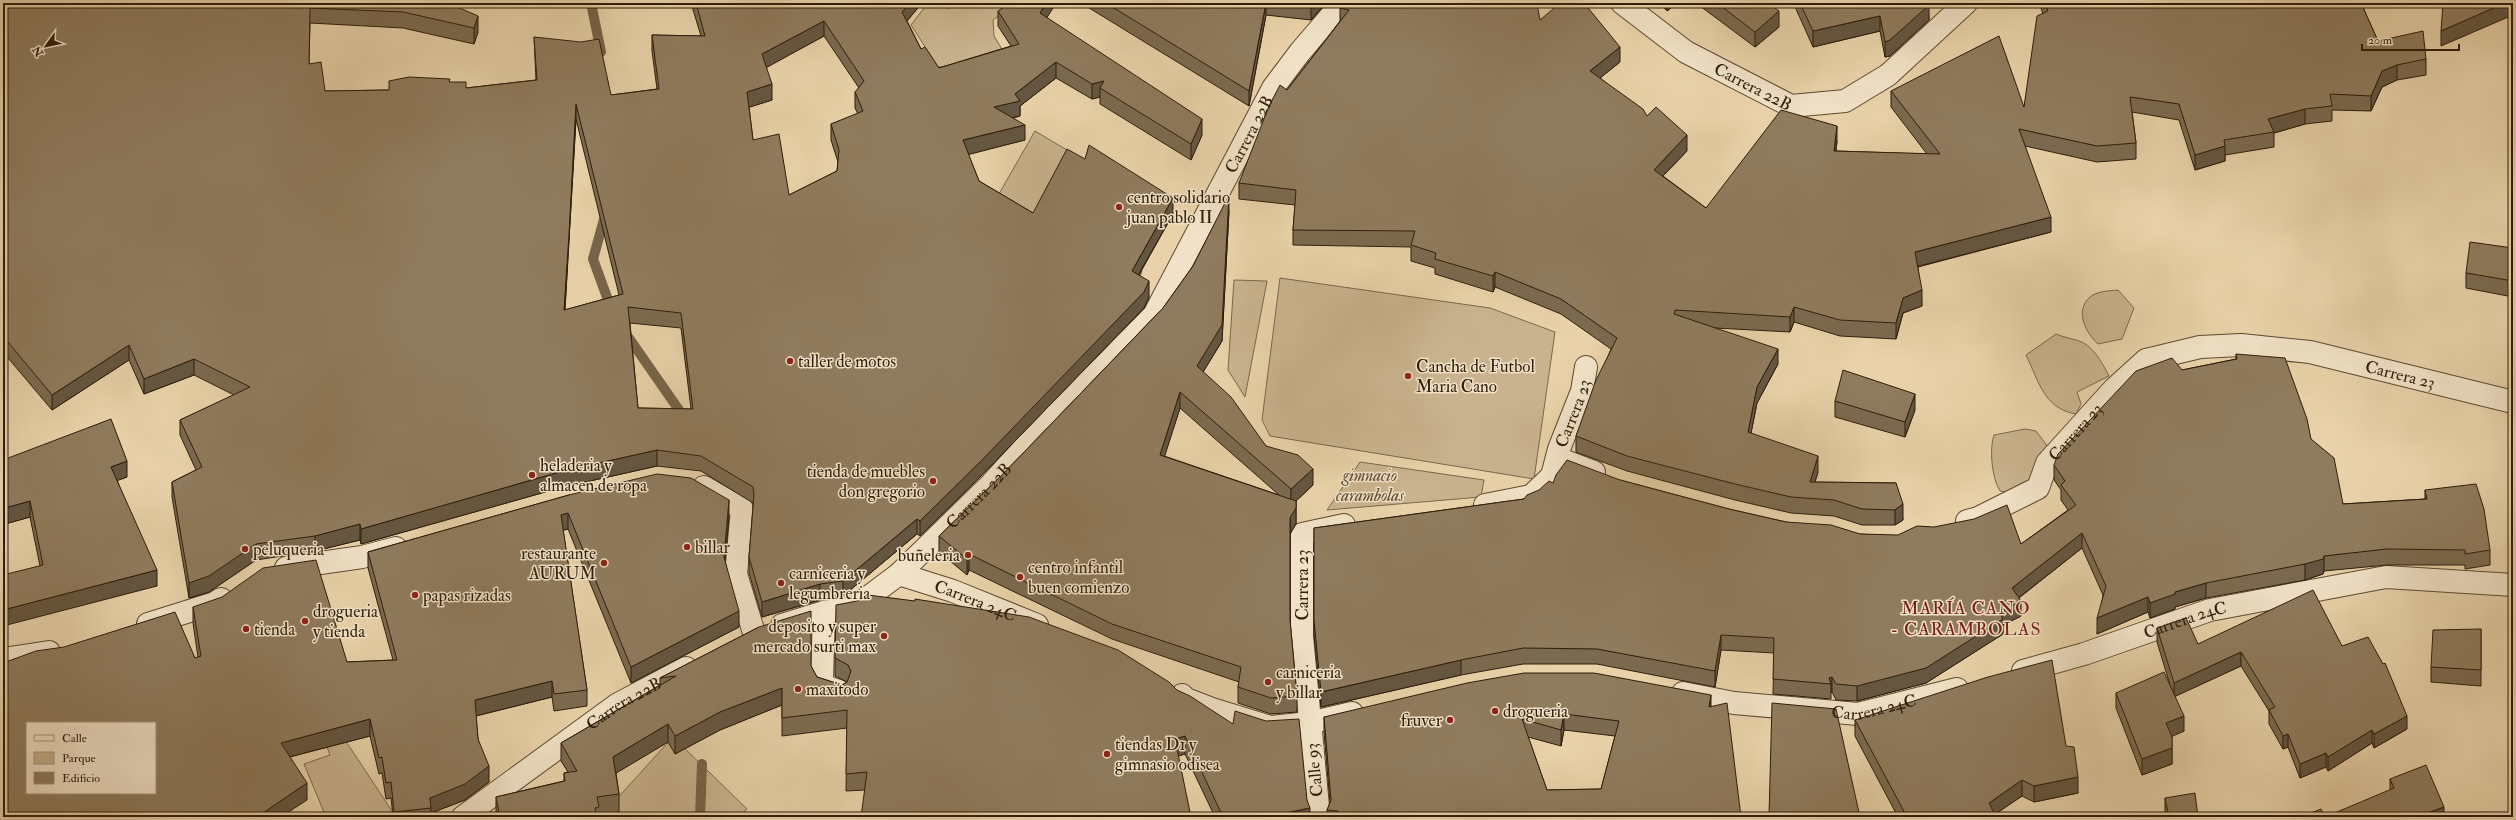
<svg xmlns="http://www.w3.org/2000/svg" width="2516" height="820" font-family="'IM FELL Double Pica',serif">
<style>
.green{fill:#c9b38e;stroke:#7b684c}
.lines{fill:none;stroke-linecap:round;stroke-linejoin:round}
.stream{stroke:#776449;stroke-width:10}
.minor-casing{stroke:#5c4a32;stroke-width:24}
.minor{stroke:#f1e2c7;stroke-width:22}
.wall{fill:#7b6a50;stroke:#2d1d0a;fill-rule:evenodd}
.shaded-wall{fill:#645641;stroke:#2d1d0a}
.building{fill:#8f7b5d;stroke:#2d1d0a;fill-rule:evenodd}
.poi-dot{fill:#8f2418;stroke:#f1e2c7;stroke-width:1.5}
.labels{text-anchor:middle;stroke-width:3;stroke-linejoin:round;paint-order:stroke}
.street-label{font-size:17px;fill:#2d1d0a;stroke:#f1e2c7}
.poi-label{font-size:17px;fill:#2d1d0a;stroke:#f1e2c7;text-anchor:start}
.park-label{font-size:17px;font-style:italic;fill:#5c4a32;stroke:#f1e2c7}
.neighbourhood-label{font-size:18px;letter-spacing:1px;fill:#7a1f14;stroke:#f1e2c7}
</style>
<rect width="100%" height="100%" fill="#e9d2a9"/>
<filter id="stains"><feTurbulence type="fractalNoise" baseFrequency=".005" numOctaves="4"/><feColorMatrix values="0 0 0 0 .2 0 0 0 0 .09 0 0 0 0 .02 0 0 0 .5 -.17"/></filter>
<radialGradient id="worn" r=".72"><stop offset=".6" stop-color="#630" stop-opacity="0"/><stop offset="1" stop-color="#630" stop-opacity=".3"/></radialGradient>
<g class="green">
<path d="M928,3H938L948,9L954,3H1017L993,20L994,36L1011,64L938,67L911,25Z"/>
<path d="M1035,131L1082,159L1060,227L1142,271L1137,286L996,199Z"/>
<path d="M1280,278L1490,308L1555,332L1534,479L1270,436L1262,420Z"/>
<path d="M1234,280L1267,281L1245,397L1228,370Z"/>
<path d="M2118,290L2134,308L2122,339L2098,344C2086,333 2074,311 2090,297C2097,291 2109,291 2118,290Z"/>
<path d="M2056,334C2063,337 2069,338 2076,340C2093,344 2102,363 2109,376L2077,392L2081,404L2076,414C2043,408 2039,381 2026,355Z"/>
<path d="M2025,429L2036,431L2048,447L2033,478L2006,492L2000,491C1992,479 1989,449 1994,435Z"/>
<path d="M1360,462L1484,480L1481,497L1327,510Z"/>
<path d="M298,669L396,817H326L304,764L330,755Z"/>
<path d="M673,737L747,809L738,817H604V813Z"/>
</g>
<g class="lines">
<g class="stream">
<path d="M591,3L601,52"/>
<path d="M606,212L593,259L612,311"/>
<path d="M624,331L686,420"/>
<path d="M700,817L702,764"/>
</g>
<g class="minor-casing">
<g id="minor">
<path id="s1" d="M1622,3L1686,52L1791,106L1845,101L1888,75L1966,3"/>
<path d="M1557,458L1594,472"/>
<path d="M704,487L742,509L736,574L754,633"/>
<path id="s2" d="M1485,505L1531,496L1552,476L1559,449L1582,391L1586,367"/>
<path id="s3" d="M1967,521L1978,518L2038,488L2047,463L2114,389L2146,360L2200,347L2241,345L2310,352L2513,402"/>
<path d="M286,568L362,557L396,548"/>
<path id="s4" d="M899,574L953,591L1037,625"/>
<path d="M824,612L822,679L825,686L839,691"/>
<path d="M148,624L215,603L221,599"/>
<path id="s5" d="M782,625L824,612L855,607L899,574L992,483L1032,439L1154,315L1273,88L1300,52L1342,3"/>
<path d="M3,659L49,652"/>
<path id="s6" d="M2023,671L2084,654L2210,610L2386,577L2513,585"/>
<path id="s7" d="M1683,693L1734,703L1858,714L1957,689"/>
<path d="M1182,695L1186,699L1212,709L1270,727L1309,723L1352,713"/>
<path id="s8" d="M463,817L618,704L686,668"/>
<path d="M1319,817L1302,636V534L1344,525"/>
</g>
</g>
<use href="#minor" class="minor"/>
</g>
<g class="wall">
<path d="M3,3H480L451,5L478,32L474,44L403,28L310,23L309,64L325,91L389,90L449,82L466,88L536,80L534,37L611,95L657,89L652,51V35L701,36L691,3H922L907,21L921,49L939,68L1011,46L998,26V11L1046,18L1202,135L1191,160L1100,104V97L1092,99L1056,78L1020,106V116L1013,118L1025,140L968,154L979,181L1033,213L1173,214L1139,275L1149,297L1144,308L983,474L920,536L917,534L843,596L820,600L762,617L749,573V557L753,506V503L701,471L657,466L563,487L361,544L360,540L315,551L256,560L209,592L189,598L172,497V482L196,470L180,435V420L234,395L194,375L144,394L129,360L52,410L3,352ZM824,36L859,88L855,92V108L858,114L831,124V140L838,162L837,171L789,195L753,140L749,107L772,100L766,67ZM576,119L619,295L565,310ZM630,323L681,328L691,409L638,408Z"/>
<path d="M1081,3H1326L1311,20L1266,15L1249,106Z"/>
<path d="M1660,3H1677L1667,11Z"/>
<path d="M1696,3H1768L1779,27L1755,47Z"/>
<path d="M1795,3H1928L1929,20L1890,56L1885,57L1880,31L1813,47L1796,9Z"/>
<path d="M2041,3H2361L2378,41L2426,59V75L2397,80L2382,87L2371,111L2332,110V121L2305,124L2274,133V147L2225,155V161L2195,170L2179,120L2132,112L2136,143V159L2097,162L2025,146L2051,232L1918,267L1922,306L1903,313L1896,339L1840,336L1794,322L1790,332L1715,328L1778,364L1757,403L1751,433L1818,472L1815,482L1896,483L1903,520L1895,525H1862L1834,516L1791,513L1735,500L1627,471L1576,452V436L1611,349L1561,314L1495,287L1493,292L1435,274V268L1411,261V247L1293,245V230L1295,205L1239,199V183L1287,90L1340,21V8L1540,20L1620,62L1600,78L1647,116L1687,151L1663,176L1706,208L1837,141L1836,151L1927,154L1891,107V91L2024,107L2043,14L2041,8Z"/>
<path d="M1229,211L1222,341L1203,372L1266,446L1313,485L1296,501V524L1290,534V620L1297,696V712L1271,714L1238,703V687L1239,682L1112,639L969,570L967,575L939,552V536L1001,476L1163,308L1193,266ZM1180,408L1279,495L1164,456Z"/>
<path d="M2513,248V297L2466,288V273Z"/>
<path d="M2236,354L2311,439L2343,504L2425,499V490L2490,550V565L2465,569V565H2387L2324,571L2323,574L2305,580L2206,598L2175,607V609L2150,618L2148,612L2097,634L2103,595L2082,548L2019,598L2021,616L2003,625V634L1926,683L1857,701L1836,700L1832,692L1831,693V699L1773,694L1774,653L1721,650L1715,687L1597,664H1523L1461,675L1321,707L1314,635V528L1524,499L1553,483L1620,480L1729,509L1786,522L1860,534L2021,544L2068,510L2061,500V490L2054,480V465L2182,370L2236,359Z"/>
<path d="M1835,401L1915,410L1905,437L1835,417Z"/>
<path d="M3,460L127,477L117,480L157,586L40,566L30,517L5,524L3,521Z"/>
<path d="M569,495L729,516L725,561L739,627L631,683L568,529L563,530L587,690V706L554,711L552,697L476,716L478,739L489,782L465,800L431,813V817H393L391,798L386,799L382,773L379,774L370,736L290,757L307,800L195,658L198,657L193,623V607L347,662L393,660L368,568V552Z"/>
<path d="M759,627L811,666L817,677L842,685L847,682L835,676V658L1177,690L1307,800L1310,817H1215L1185,754L1178,756L865,790L846,791L847,728L782,736V705L720,730L675,754L668,742L616,773L619,794V812L599,815V817H496V797L564,781V773L568,772L561,761V743L660,685V678Z"/>
<path d="M2157,628L2198,644L2342,646L2407,729L2374,748L2372,743L2328,771L2326,767L2300,778L2288,747L2283,749L2269,724V711L2241,666L2175,696L2184,731L2172,736V764L2142,775L2116,708V693L2171,688L2157,642Z"/>
<path d="M2481,629V686L2431,682V667Z"/>
<path d="M1711,707L1741,817H1327V810L1330,803L1324,732V717ZM1564,730L1615,736L1601,789L1547,790L1528,737L1561,746Z"/>
<path d="M1855,720L2066,746L2078,793L2034,802L2022,796L1994,815L1996,817H1898L1855,736Z"/>
<path d="M2390,779L2444,817L2390,789Z"/>
<path d="M2165,798L2198,817H2166L2165,814Z"/>
</g>
<g class="shaded-wall">
<path d="M910,3H922L902,27V12Z"/>
<path d="M1046,3H1056L1040,29V13Z"/>
<path d="M1266,3V15L1249,106V91Z"/>
<path d="M1312,3H1326L1311,20V5Z"/>
<path d="M1667,3H1677L1667,11Z"/>
<path d="M2505,3H2513V15L2441,46V31Z"/>
<path d="M1929,5V20L1890,56L1885,57V42Z"/>
<path d="M1779,11V27L1755,47V32Z"/>
<path d="M478,16V32L474,44V28Z"/>
<path d="M1880,16V31L1813,47V31Z"/>
<path d="M824,21V36L762,70V54Z"/>
<path d="M1620,47V62L1590,86V71Z"/>
<path d="M1056,62V78L1020,106V116L994,122V107L1015,94Z"/>
<path d="M2397,65V80L2382,87L2371,111V96L2382,71Z"/>
<path d="M1104,81L1100,88V97L1092,99V84Z"/>
<path d="M772,84V100L747,108V92Z"/>
<path d="M576,104V119L564,325V310Z"/>
<path d="M2305,109V124L2274,133L2268,119Z"/>
<path d="M1202,119V135L1191,160V144Z"/>
<path d="M1025,125V140L963,156V140Z"/>
<path d="M1837,126V141L1834,166V151Z"/>
<path d="M1687,135V151L1654,185V170Z"/>
<path d="M2225,146V161L2195,170V155Z"/>
<path d="M1229,195V211L1222,341L1197,382V366Z"/>
<path d="M1173,198V214L1132,286V271Z"/>
<path d="M2051,217V232L1915,267V252Z"/>
<path d="M1495,272V287L1493,292V276Z"/>
<path d="M1149,281V297L1144,308L983,474L920,536V521Z"/>
<path d="M1922,290V306L1903,313L1896,339V323L1903,298Z"/>
<path d="M1794,307V322L1790,332V317Z"/>
<path d="M129,345V360L52,410V395Z"/>
<path d="M1778,349V364L1757,403L1748,448V432L1757,387Z"/>
<path d="M194,359V375L144,394V379Z"/>
<path d="M1180,392V408L1160,471V455Z"/>
<path d="M1915,394V410L1905,437V422Z"/>
<path d="M657,450V466L563,487L361,544V529L563,471Z"/>
<path d="M1818,456V472L1810,498V482Z"/>
<path d="M127,461V477L111,483V467Z"/>
<path d="M1313,469V485L1296,501V524L1290,534L1291,489Z"/>
<path d="M729,500V516L724,573V557Z"/>
<path d="M30,501V517L5,524V508Z"/>
<path d="M1903,504V520L1895,525V510Z"/>
<path d="M568,513V529L561,531V515Z"/>
<path d="M917,519V534L843,596V581Z"/>
<path d="M360,524V540L315,551V536Z"/>
<path d="M2082,533V548L2012,603V588Z"/>
<path d="M256,544V560L209,592L189,598V583Z"/>
<path d="M969,554V570L967,575V559Z"/>
<path d="M2324,556V571L2323,574L2305,580V564Z"/>
<path d="M157,570V586L3,626V610Z"/>
<path d="M2206,583V598L2175,607V609L2150,618V603L2175,592Z"/>
<path d="M820,584V600L762,617V602Z"/>
<path d="M2148,597V612L2097,634V618Z"/>
<path d="M2021,601V616L2003,625V634L1926,683L1857,701V686Z"/>
<path d="M739,611V627L631,683V667Z"/>
<path d="M1721,635V650L1715,687V671Z"/>
<path d="M2241,652V666L2174,697V683Z"/>
<path d="M1461,660V675L1321,707V692Z"/>
<path d="M1832,677V692L1831,693V684L1829,678Z"/>
<path d="M552,681V697L475,716V700Z"/>
<path d="M782,688V705L720,730L675,754V736L720,712Z"/>
<path d="M1711,695V711L1709,707Z"/>
<path d="M1564,714V730L1561,746V730Z"/>
<path d="M2184,716V731L2166,739V723Z"/>
<path d="M2407,716V729L2374,748V734Z"/>
<path d="M370,719V736L281,759V743Z"/>
<path d="M668,724V742L613,775V757Z"/>
<path d="M2372,730V743L2328,771V757Z"/>
<path d="M2288,734V747L2283,749V736Z"/>
<path d="M1185,736V754L1175,757V739Z"/>
<path d="M2172,748V764L2142,775V759Z"/>
<path d="M2326,753V767L2300,778V764Z"/>
<path d="M489,766V782L465,800L431,813L430,798Z"/>
<path d="M2078,777V793L2034,802V786Z"/>
<path d="M2022,780V796L1991,817L1989,803Z"/>
<path d="M307,783V800L281,817H257Z"/>
<path d="M2444,807V817H2416Z"/>
<path d="M1310,808V817H1265Z"/>
</g>
<g class="building">
<path d="M3,3H448L478,16L474,28L403,12L310,8L309,64L321,62L325,91L389,90V81L409,77L450,79L449,82H466V88L537,80L534,37L581,42L599,39L611,95L659,89L652,35L705,36L696,3H910L902,12L921,49L925,47L939,68L1019,44L998,11L1010,3H1046L1040,13L1202,119L1191,144L1100,88L1104,81L1092,84L1056,62L1015,94L1020,101L994,107L1025,125L963,140L979,181L1033,213L1067,149L1085,159L1089,145L1173,198L1132,271L1149,281L1144,292L983,459L920,521L917,519L843,581L820,584L762,602L749,557L754,495L753,487L701,456L657,450L563,471L361,529L360,524L315,536L256,544L209,576L189,583L172,482L202,467L180,420L250,387L194,359L144,379L129,345L52,395L3,336ZM824,21L864,81L855,92L863,111L831,124L839,150L837,171L789,195L779,134L753,140L747,92L772,84L762,54ZM576,104L623,294L564,310L569,234ZM628,307L681,313L693,409L638,408Z"/>
<path d="M1106,3H1266L1249,91Z"/>
<path d="M1293,3H1312L1311,5Z"/>
<path d="M1345,3H1537L1540,20L1560,3H1584L1620,47L1590,71L1643,109L1647,116L1656,107L1687,135L1654,170L1706,208L1781,110L1837,126L1834,151L1940,154L1891,91L1999,36L2024,107L2037,16L2048,11L2045,3H2361L2378,41L2423,31L2426,59L2397,65L2382,71L2371,96L2330,94L2332,106L2305,109L2268,119L2274,132L2224,140L2225,146L2195,155L2179,104L2130,97L2136,143L2097,146L2019,129L2051,217L1915,252L1922,290L1903,298L1896,323L1840,320L1794,307L1790,317L1675,310L1674,314L1778,349L1757,387L1748,432L1818,456L1810,482L1896,483L1903,504L1895,510L1862,509L1834,500L1791,497L1735,484L1627,456L1576,436L1596,380L1617,338L1561,299L1495,272L1493,276L1435,259L1436,253L1411,245L1415,231L1293,230L1296,190L1239,183L1269,106L1280,85L1287,90L1349,10L1340,8Z"/>
<path d="M1717,3H1768L1779,11L1755,32Z"/>
<path d="M1800,3H1928L1929,5L1890,40L1885,42L1880,16L1813,31Z"/>
<path d="M2443,3H2505L2441,31Z"/>
<path d="M1229,195L1222,325L1197,366L1231,397L1266,446L1298,455L1313,469L1291,489L1180,392L1160,455L1296,501V508L1290,518V620L1297,696L1271,698L1238,687L1241,667L1112,624L969,554L967,559L939,536L1001,476L1163,308L1193,266Z"/>
<path d="M2470,242L2513,248V281L2466,273Z"/>
<path d="M2236,354L2285,358L2307,419L2311,439L2334,458L2343,504L2427,499L2425,490L2476,484L2484,509L2490,550L2465,554V550L2387,549L2324,556L2323,559L2305,564L2206,583L2175,592V594L2150,603L2148,597L2097,618L2106,586L2082,533L2012,588L2021,601L1999,612L2003,619L1926,668L1857,686L1836,684L1832,677L1829,678L1831,684L1773,679L1774,638L1721,635L1715,671L1597,649L1523,648L1461,660L1321,692L1314,620V528L1524,499L1527,495L1539,490L1549,481L1553,483L1556,475L1567,460L1620,480L1729,509L1786,522L1831,525L1860,534L1898,535L1917,526L1934,527L1974,519L2007,505L2021,544L2076,505L2061,485L2065,481L2054,465L2058,454L2136,371L2172,358L2182,370L2237,359Z"/>
<path d="M1843,370L1915,394L1905,422L1835,401Z"/>
<path d="M111,419L127,461L111,467L157,570L3,610V575L43,565L30,501L5,508L3,504V460Z"/>
<path d="M657,474L691,478L729,500L724,557L739,611L631,667L568,513L561,515L587,690L554,694L552,681L475,700L478,739L489,766L465,784L430,798L431,808L394,812L391,782L386,783L382,757L379,758L370,719L281,743L307,783L257,817H3V663L36,651L64,647L175,612L195,658L201,656L193,607L222,597L263,568L316,560L347,662L397,660L368,552L569,495ZM27,723H155V793H27Z"/>
<path d="M2313,590L2342,646L2368,637L2383,664L2385,663L2407,716L2374,734L2372,730L2328,757L2326,753L2300,764L2288,734L2283,736L2269,710L2275,707L2241,652L2174,683L2157,628L2186,618L2198,644Z"/>
<path d="M868,595L915,601V599L1029,617L1118,650L1169,682L1177,690L1190,696L1233,724L1235,711L1266,721L1299,719L1307,800L1310,808L1265,817H1223L1185,736L1175,739L1191,817H861L867,772L846,774L847,710L782,718V688L720,712L675,736L668,724L613,757L619,794L597,797L599,807L595,808L596,817H500L496,797L565,781L564,773L577,771L561,743L676,676L660,678L759,627L811,611V666L817,677L842,685L847,682L851,671L848,665L835,658L836,605L857,601Z"/>
<path d="M2481,629V670L2431,667L2433,630Z"/>
<path d="M2052,660L2066,746L2074,747L2078,777L2034,786L2022,780L1989,803L1996,817H1907L1855,720L1988,677Z"/>
<path d="M2164,672L2184,716L2166,723L2172,737V748L2142,759L2116,693Z"/>
<path d="M1524,673H1594L1711,695L1709,707L1727,703L1741,817H1339L1338,811L1327,810L1331,800L1324,717L1467,683ZM1564,714L1619,721L1601,789L1547,790L1522,719L1561,730Z"/>
<path d="M1772,703L1836,709L1860,817H1769Z"/>
<path d="M2426,765L2444,807L2416,817H2325L2394,788L2390,779Z"/>
<path d="M2195,793L2198,817H2169L2165,798Z"/>
<path d="M2321,809L2325,817H2301Z"/>
</g>
<g class="poi-dot">
<circle cx="1119" cy="207" r="4"/>
<circle cx="790" cy="361" r="4"/>
<circle cx="1408" cy="376" r="4"/>
<circle cx="532" cy="475" r="4"/>
<circle cx="933" cy="481" r="4"/>
<circle cx="687" cy="547" r="4"/>
<circle cx="245" cy="549" r="4"/>
<circle cx="968" cy="555" r="4"/>
<circle cx="604" cy="563" r="4"/>
<circle cx="1020" cy="577" r="4"/>
<circle cx="781" cy="583" r="4"/>
<circle cx="415" cy="595" r="4"/>
<circle cx="305" cy="621" r="4"/>
<circle cx="246" cy="629" r="4"/>
<circle cx="884" cy="636" r="4"/>
<circle cx="1268" cy="682" r="4"/>
<circle cx="798" cy="689" r="4"/>
<circle cx="1495" cy="711" r="4"/>
<circle cx="1450" cy="720" r="4"/>
<circle cx="1107" cy="754" r="4"/>
</g>
<g class="labels">
<g class="street-label">
<text dy="6" stroke="none"><textPath href="#s1" startOffset="156">Carrera 22B</textPath></text>
<text dy="6" stroke="none"><textPath href="#s5" startOffset="698">Carrera 22B</textPath></text>
<text dy="6" stroke="none"><textPath href="#s3" startOffset="507">Carrera 23</textPath></text>
<text dy="6" stroke="none"><textPath href="#s2" startOffset="142">Carrera 23</textPath></text>
<text dy="6" stroke="none"><textPath href="#s3" startOffset="147">Carrera 23</textPath></text>
<text dy="6" stroke="none"><textPath href="#s5" startOffset="242">Carrera 22B</textPath></text>
<text transform="translate(1302 585) rotate(-90)" y="6">Carrera 23</text>
<text dy="6" stroke="none"><textPath href="#s4" startOffset="81">Carrera 24C</textPath></text>
<text dy="6" stroke="none"><textPath href="#s6" startOffset="170">Carrera 24C</textPath></text>
<text dy="6" stroke="none"><textPath href="#s8" startOffset="197">Carrera 22B</textPath></text>
<text dy="6" stroke="none"><textPath href="#s7" startOffset="193">Carrera 24C</textPath></text>
<text transform="translate(1314 770) rotate(-96)" y="6">Calle 93</text>
</g>
<g class="poi-label">
<text x="1127" y="203">centro solidario<tspan x="1127" dy="20">juan pablo II</tspan></text>
<text x="798" y="367">taller de motos</text>
<text x="1416" y="372">Cancha de Futbol<tspan x="1416" dy="20">Maria Cano</tspan></text>
<text x="540" y="471">heladeria y<tspan x="540" dy="20">almacen de ropa</tspan></text>
<text x="925" y="477" text-anchor="end">tienda de muebles<tspan x="925" dy="20">don gregorio</tspan></text>
<text x="695" y="553">billar</text>
<text x="253" y="555">peluqueria</text>
<text x="596" y="559" text-anchor="end">restaurante<tspan x="596" dy="20">AURUM</tspan></text>
<text x="960" y="561" text-anchor="end">buñeleria</text>
<text x="1028" y="573">centro infantil<tspan x="1028" dy="20">buen comienzo</tspan></text>
<text x="789" y="579">carniceria y<tspan x="789" dy="20">legumbreria</tspan></text>
<text x="423" y="601">papas rizadas</text>
<text x="313" y="617">drogueria<tspan x="313" dy="20">y tienda</tspan></text>
<text x="876" y="632" text-anchor="end">deposito y super<tspan x="876" dy="20">mercado surti max</tspan></text>
<text x="254" y="635">tienda</text>
<text x="1276" y="678">carniceria<tspan x="1276" dy="20">y billar</tspan></text>
<text x="806" y="695">maxitodo</text>
<text x="1503" y="717">drogueria</text>
<text x="1442" y="726" text-anchor="end">fruver</text>
<text x="1115" y="750">tiendas D1 y<tspan x="1115" dy="20">gimnasio odisea</tspan></text>
</g>
<g class="park-label">
<text x="1370" y="481">gimnacio<tspan x="1370" dy="20">carambolas</tspan></text>
</g>
<g class="neighbourhood-label">
<text x="1966" y="614">MARÍA CANO<tspan x="1966" dy="21">- CARAMBOLAS</tspan></text>
</g>
</g>
<rect width="2516" height="820" fill="none" stroke="#e9d2a9" stroke-width="16"/>
<rect x="4" y="4" width="2508" height="812" fill="none" stroke="#2d1d0a" stroke-width="2"/>
<rect x="8" y="8" width="2500" height="804" fill="none" stroke="#2d1d0a"/>
<rect x="26" y="722" width="130" height="72" fill="#f1e2c7" stroke="#a3937b"/>
<rect x="34" y="735" width="20" height="6" fill="#f1e2c7" stroke="#a3937b"/>
<text x="62" y="742" font-size="12" fill="#2d1d0a">Calle</text>
<rect x="34" y="752" width="20" height="12" fill="#c9b38e" stroke="#a3937b"/>
<text x="62" y="762" font-size="12" fill="#2d1d0a">Parque</text>
<rect x="34" y="772" width="20" height="12" fill="#8f7b5d" stroke="#a3937b"/>
<text x="62" y="782" font-size="12" fill="#2d1d0a">Edificio</text>
<g transform="translate(46 46) rotate(237)" stroke="#f1e2c7" stroke-width="3" paint-order="stroke">
<path d="M0-3L7 15L0 10L-7 15Z" fill="#2d1d0a"/>
<text y="-6" font-size="11" font-weight="bold" text-anchor="middle" fill="#2d1d0a">N</text>
</g>
<path d="M2362 44v6h97v-6" fill="none" stroke="#2d1d0a" stroke-width="2"/>
<text x="2368" y="44" font-size="12" fill="#2d1d0a" stroke="#f1e2c7" stroke-width="3" paint-order="stroke">20 m</text>
<rect width="100%" height="100%" filter="url(#stains)"/>
<rect width="100%" height="100%" fill="url(#worn)"/>
</svg>
